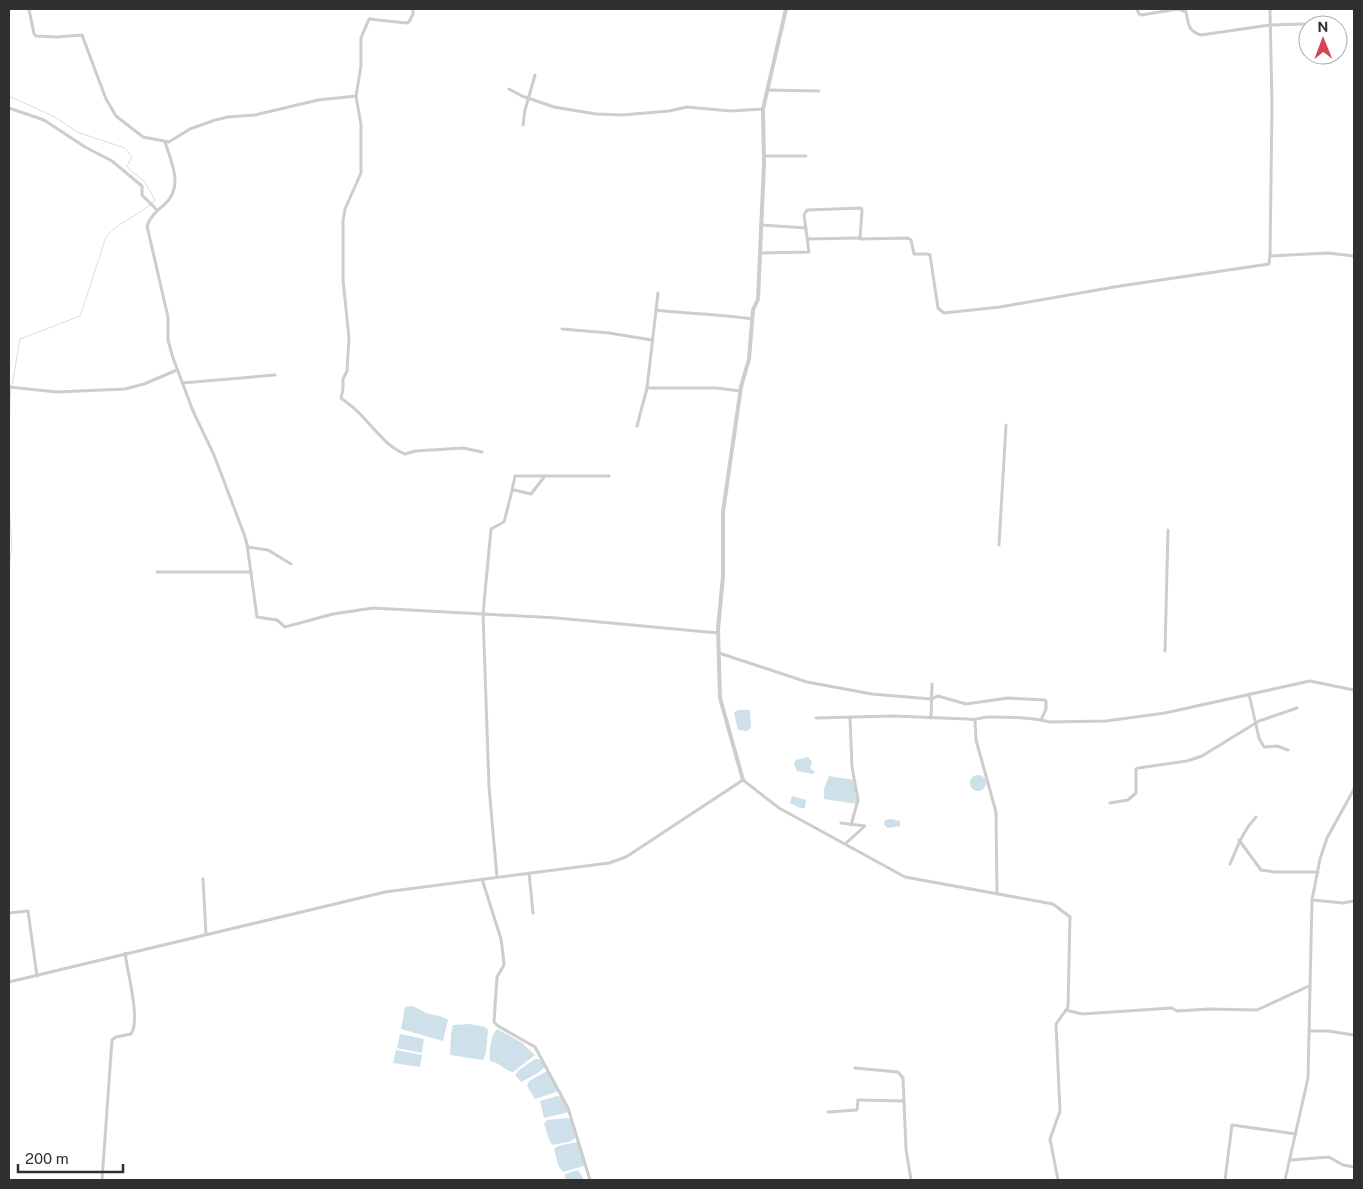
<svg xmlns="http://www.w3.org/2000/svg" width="1363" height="1189" font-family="'Public Sans',sans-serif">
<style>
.water{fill:#cee0ea}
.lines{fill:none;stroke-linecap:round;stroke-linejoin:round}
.stream{stroke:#cee0ea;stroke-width:1}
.minor{stroke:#cdcdcd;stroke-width:3}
.tertiary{stroke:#cdcdcd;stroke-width:4}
</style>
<rect width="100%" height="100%" fill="#fff"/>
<g class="water">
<path d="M739,710H750L751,728L747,731L738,730L734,712Z"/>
<path d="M808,757L812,762L810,768L815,772L813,774L797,771L794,764L796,760Z"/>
<circle cx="978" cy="783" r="8"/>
<path d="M829,776L854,780L857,804L824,799V789Z"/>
<path d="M792,796L806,800L805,808H800L790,803Z"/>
<path d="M891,819L900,821V826L888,828L884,825L885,820Z"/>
<path d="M411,1006C418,1007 421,1011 427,1013C434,1016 442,1015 448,1020L443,1041L401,1029L405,1007Z"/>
<path d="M470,1024L485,1027L488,1030L486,1053L483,1060L450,1055L451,1034L453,1025Z"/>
<path d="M497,1029L521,1042L535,1055L513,1072C504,1071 501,1063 490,1061C489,1051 490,1037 497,1029Z"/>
<path d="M400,1034L424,1039L422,1053L397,1048Z"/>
<path d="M396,1050L422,1055L420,1067L393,1063Z"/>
<path d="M535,1059H539L544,1064L545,1067L538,1073L521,1082L515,1075L519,1070Z"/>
<path d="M549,1070L559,1091L535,1099L527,1086L529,1081Z"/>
<path d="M557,1096L563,1097L569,1112L544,1118L540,1101Z"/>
<path d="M567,1118L572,1119L577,1137L569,1142L553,1145L550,1142L544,1124L547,1120Z"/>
<path d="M577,1142L581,1145L584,1166L563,1172L558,1165L554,1149L558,1146Z"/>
<path d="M578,1170L584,1180H565V1174Z"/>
</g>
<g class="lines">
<g class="stream">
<path d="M9,96L55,117L77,132L125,148L132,157L127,166L132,172L145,182L155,200C142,214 121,220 108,235C104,239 103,247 101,253C93,274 88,295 80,316L20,339L10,397L9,441"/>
<path d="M9,507L12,547L9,567"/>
</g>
<g class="minor">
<path d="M29,9L34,34L36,36L56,37L82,35L106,99L116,116L143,137L169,142L190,129L215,120L228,117L255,115L318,100L356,96L361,66V38L369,19L406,23L409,22L413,14V9"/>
<path d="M1137,9L1139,14L1141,15L1178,9L1186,12C1189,25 1187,30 1201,35L1270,25L1304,24"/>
<path d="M509,89L522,96L554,107L596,114L622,115L669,111L687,107L731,111L763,109"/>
<path d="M767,90L819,91"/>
<path d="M356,96L361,125V173L345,209L343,221V280L349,338L347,371L343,379V389L341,398C346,402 352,406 357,411C372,425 385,446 405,454L415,451L463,448L482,452"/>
<path d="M9,108L44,120L85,147L112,161L142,186V195L157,210"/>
<path d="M523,125L525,110L535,75"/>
<path d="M165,142C172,164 184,187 164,205C156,211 150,217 147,226L168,317V340L173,358L193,411L214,455L244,534L247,544L257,617L277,620L285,627L333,614L373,608L483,614L491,529L504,522L512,491L514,490L531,494L545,476H609"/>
<path d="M764,156H806"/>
<path d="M761,225L806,228"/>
<path d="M808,239L859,238"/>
<path d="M760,253L809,252L804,215L807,210L861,208L862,210L860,239L908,238L911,240L914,254H927L930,255L938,308L944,313L1000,307L1120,286L1269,264L1270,256L1328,253L1354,256"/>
<path d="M1270,256L1272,104L1270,9"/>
<path d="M656,310C688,314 720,314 752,319"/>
<path d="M562,329L609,333L652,340"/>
<path d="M182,383L275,375"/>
<path d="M9,387L57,392L125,389L144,384L177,370"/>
<path d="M647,388H717L740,391"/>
<path d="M637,426L647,388L658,293"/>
<path d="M512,490L515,476H544"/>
<path d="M999,545L1006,425"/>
<path d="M247,547L268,550L291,564"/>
<path d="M157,572H250"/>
<path d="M1165,651L1168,530"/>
<path d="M719,653L807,682L872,694L931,699L938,696L966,704L1008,698L1045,700L1046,701V709L1041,720L1050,722L1106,721L1165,713L1310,681L1354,690"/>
<path d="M1249,694L1259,738L1264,747L1277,746L1288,750"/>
<path d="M816,718L893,716L967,719C977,721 980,717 990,717C1007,717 1024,717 1041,720"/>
<path d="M850,718L852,767L858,800L851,825"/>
<path d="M931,718L932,684"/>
<path d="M975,721L976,740L996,812L997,893"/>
<path d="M1110,803L1128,800L1136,793V769L1138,768L1187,761L1202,756L1259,721L1297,708"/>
<path d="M841,823L865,826L845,844"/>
<path d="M1239,840L1261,870L1275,872H1318"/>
<path d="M1230,864C1238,846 1242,832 1256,817"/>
<path d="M529,873L533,913"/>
<path d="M497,877L489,787L483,614L557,618L718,633"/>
<path d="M203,879L206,934"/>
<path d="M482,879L501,939L503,954L504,965L497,977L494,1022L498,1026L535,1047L568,1108L590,1180"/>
<path d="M1312,900L1343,903L1354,901"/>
<path d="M9,913L28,911L37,976"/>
<path d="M9,982L385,892L609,863L626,857L743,780L779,808L905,877L1053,904L1070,917L1068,1007L1056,1024L1060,1111L1050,1139L1058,1180"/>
<path d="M1066,1010L1082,1014L1172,1008L1177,1011L1210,1009L1257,1010L1309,986"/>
<path d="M1310,1031H1328L1354,1035"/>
<path d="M855,1068L898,1072L903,1078L906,1149L911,1180"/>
<path d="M828,1112L857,1110L858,1100H860L904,1101"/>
<path d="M1290,1160L1329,1157L1343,1165L1354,1167"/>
<path d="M102,1180L112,1040L116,1037L131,1034C141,1020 127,971 125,953"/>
<path d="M1225,1180L1232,1125L1296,1134"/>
<path d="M1285,1180L1308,1078L1312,900L1320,859L1327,838L1354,789"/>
</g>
<path class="tertiary" d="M743,780L720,698L718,629L723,576V512L741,387L749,359L753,310L758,299L764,164L763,109L786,9"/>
</g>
<rect width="1363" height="1189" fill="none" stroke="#303030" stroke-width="20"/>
<g transform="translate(1323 40) rotate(359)"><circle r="24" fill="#ffffff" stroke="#acacac"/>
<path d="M0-4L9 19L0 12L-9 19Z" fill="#d54454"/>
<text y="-8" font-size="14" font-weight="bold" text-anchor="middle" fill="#303030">N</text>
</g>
<path d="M18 1164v8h105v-8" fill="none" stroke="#303030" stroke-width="2.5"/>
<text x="25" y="1164" font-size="15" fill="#303030" stroke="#ffffff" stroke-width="4" paint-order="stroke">200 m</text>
</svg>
